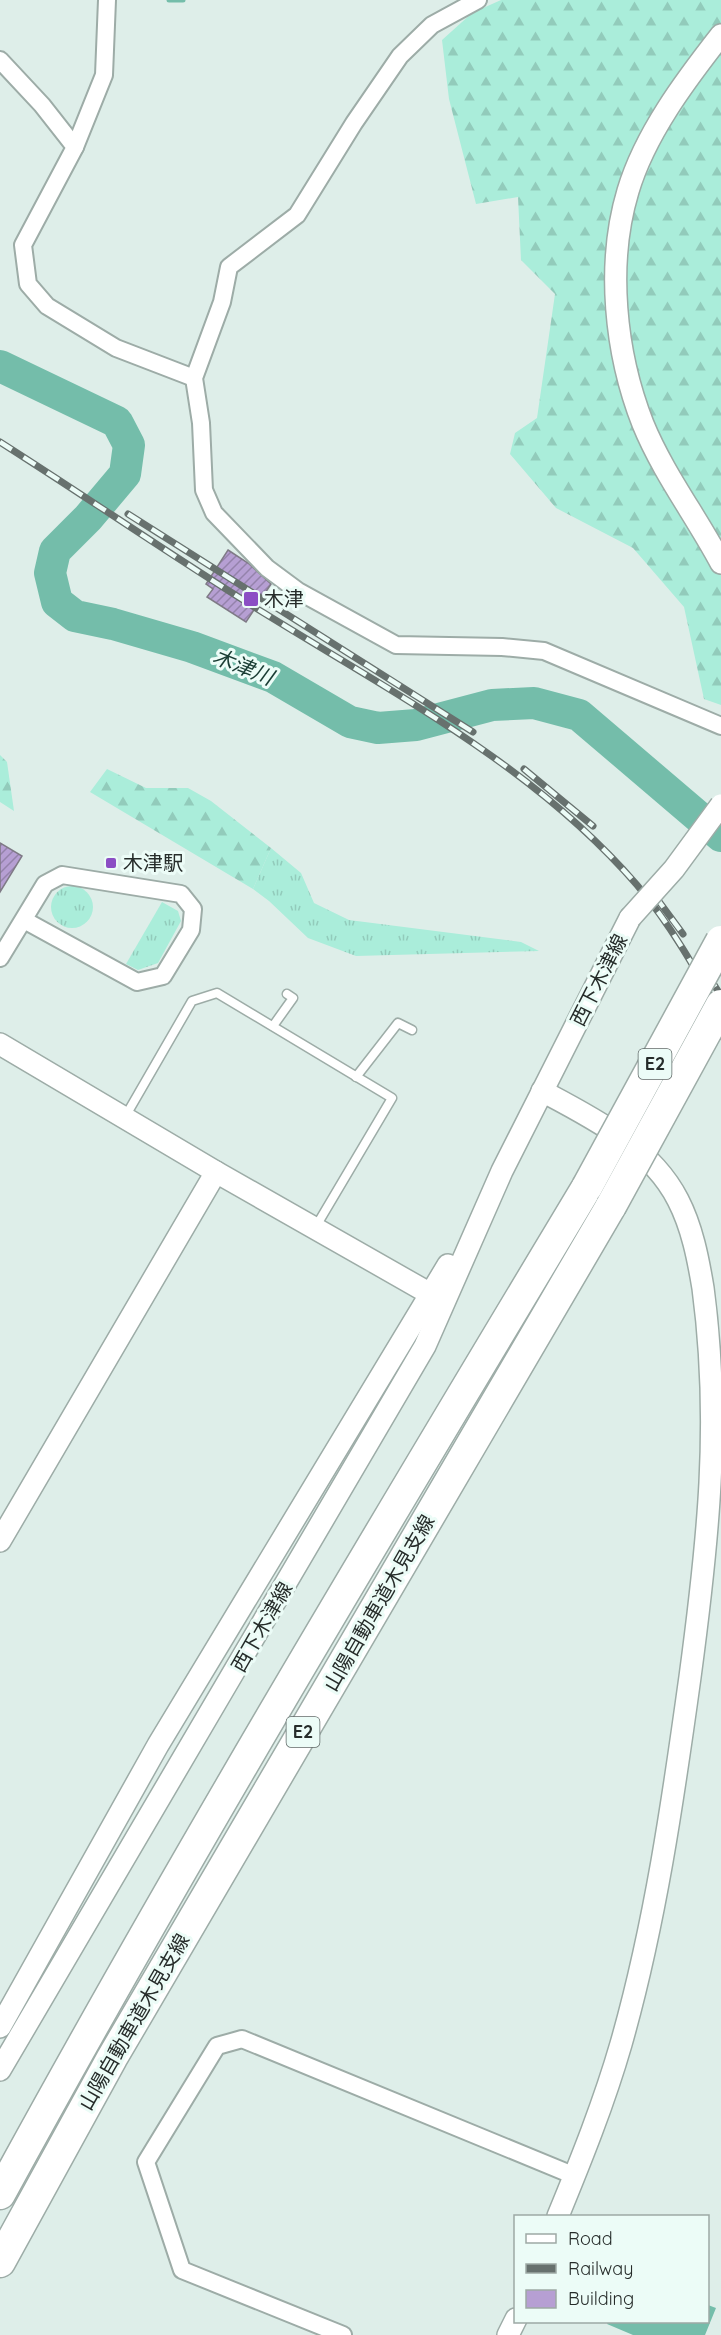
<svg xmlns="http://www.w3.org/2000/svg" width="721" height="2335" font-family="Quicksand,'Noto Sans JP',sans-serif">
<style>
.grass{fill:url(#grass-tufts)}
.forest{fill:url(#forest-firs)}
.water{fill:#74bdaa}
.lines{fill:none;stroke-linecap:round;stroke-linejoin:round}
.stream{stroke:#74bdaa;stroke-width:5}
.river{stroke:#74bdaa;stroke-width:32}
.building{fill:url(#building-hatch);stroke:#7f7a86;stroke-width:1.5}
.service-casing{stroke:#9daca7;stroke-width:11}
.minor-casing{stroke:#9daca7;stroke-width:20}
.tertiary-casing{stroke:#9daca7;stroke-width:24}
.motorway-casing{stroke:#9daca7;stroke-width:33}
.service{stroke:#fff;stroke-width:8}
.minor{stroke:#fff;stroke-width:16}
.tertiary{stroke:#fff;stroke-width:21}
.motorway{stroke:#fff;stroke-width:30}
.rail-casing{stroke:#67716e;stroke-width:7}
.rail{stroke:#ecfcf7;stroke-width:4.5;stroke-dasharray:14;stroke-linecap:butt}
.tertiary-bridge-casing{stroke:#9daca7;stroke-width:24;stroke-linecap:butt}
.motorway-bridge-casing{stroke:#9daca7;stroke-width:33;stroke-linecap:butt}
.tertiary-bridge{stroke:#fff;stroke-width:21}
.motorway-bridge{stroke:#fff;stroke-width:30}
.poi-dot{fill:#8b4ec4;stroke:#ecfcf7;stroke-width:2}
.labels{text-anchor:middle;stroke-width:6;stroke-linejoin:round;paint-order:stroke}
.shield{fill:#ecfcf7;stroke:#616a68;stroke-width:1.5}
.shield-label{font-size:18px;font-weight:bold;fill:#262c2a}
.poi-label{font-size:20px;fill:#262c2a;stroke:#ecfcf7;text-anchor:start}
.street-label{font-size:20px;fill:#262c2a;stroke:#ecfcf7}
.water-label{font-size:21px;font-style:italic;fill:#193c33;stroke:#ecfcf7}
</style>
<defs>
<pattern id="grass-tufts" width="24" height="20" patternUnits="userSpaceOnUse" patternTransform="scale(1.5)"><rect width="24" height="20" fill="#aaedda"/><path d="M3 7l-1-3M5 7V3M7 7l1-3M15 17l-1-3M17 17v-4M19 17l1-3" fill="none" stroke="#92cbbb"/></pattern>
<pattern id="forest-firs" width="22" height="20" patternUnits="userSpaceOnUse" patternTransform="scale(1.5)"><rect width="22" height="20" fill="#aaedda"/><path d="M5 1l3.5 6h-7zM16 11l3.5 6h-7z" fill="#92cbbb"/></pattern>
<pattern id="building-hatch" width="6" height="6" patternUnits="userSpaceOnUse" patternTransform="scale(1.5)"><rect width="6" height="6" fill="#b69fd3"/><path d="M-1 1l2-2M0 6l6-6M5 7l2-2" fill="none" stroke="#9482ab"/></pattern>
</defs>
<rect width="100%" height="100%" fill="#deeee9"/>
<g class="grass">
<path d="M271,848L301,873L314,903L349,920L521,942L539,951L356,956L308,938L269,901L253,889Z"/>
<circle cx="72" cy="907" r="21"/>
<path d="M162,902L178,911L181,921L158,963L138,970L126,964Z"/>
</g>
<g class="forest">
<path d="M501,0H721V705L704,699L684,607L633,548L556,508L510,454L515,433L537,418L555,294L521,260L518,197L476,204L449,99L442,40L472,13Z"/>
<path d="M0,755L7,762L14,811L0,802Z"/>
<path d="M107,769L146,788H188L211,801L271,848L253,889L90,792Z"/>
</g>
<path class="water" d="M708,2305L716,2308L705,2335H633L607,2324L608,2322H708Z"/>
<g class="lines">
<path class="stream" d="M169,0H183"/>
<path class="river" d="M0,366L117,422L129,445L125,474L88,518L55,551L50,573L57,602L75,616L113,624L192,647L273,677L350,722L378,728L416,725L492,705L534,703L579,715L721,836"/>
</g>
<g class="building">
<path d="M228,550L248,563L271,584L246,622L207,597L213,589L206,584Z"/>
<path d="M0,843L22,856L0,892Z"/>
</g>
<g class="lines">
<g class="service-casing">
<g id="service">
<path d="M273,1026L293,998L287,994"/>
<path d="M356,1077L398,1023L412,1030"/>
<path d="M125,1117L192,1001L217,993L392,1098L315,1228"/>
</g>
</g>
<g class="minor-casing">
<g id="minor">
<path d="M478,0L432,25L400,56L354,123L297,215L229,267L222,302L194,378L201,423L204,490L214,513L267,568L298,591L396,645L502,647L544,651L721,726"/>
<path d="M0,60L42,105L75,147L23,245L28,284L47,306L116,348L194,378"/>
<path d="M75,147L104,75L107,0"/>
<path d="M0,958L45,884L62,875L181,894L193,909L191,930L163,976L137,982L24,920"/>
<path d="M343,2335L182,2270L146,2162L217,2046L242,2039L575,2176"/>
</g>
</g>
<g class="tertiary-casing">
<g id="tertiary">
<path d="M721,35C685,81 645,134 628,191C606,264 615,353 643,424C663,473 696,516 721,563"/>
<path d="M0,1044L216,1172L441,1300"/>
<path d="M542,1091C593,1118 651,1147 678,1200C692,1227 698,1258 703,1288C721,1423 708,1543 690,1677C673,1800 655,1925 621,2044C604,2103 581,2160 558,2216"/>
<path d="M0,1541L216,1172"/>
<path d="M0,2027L158,1745L448,1265"/>
<path d="M0,2070L425,1346L502,1171L630,918"/>
<path d="M508,2335L516,2319"/>
</g>
</g>
<g class="motorway-casing">
<g id="motorway">
<path d="M0,2194C186,1853 387,1520 587,1187"/>
<path d="M0,2262L112,2058L611,1206"/>
</g>
</g>
<use href="#service" class="service"/>
<use href="#minor" class="minor"/>
<use href="#tertiary" class="tertiary"/>
<use href="#motorway" class="motorway"/>
<g class="rail-casing">
<g id="rail">
<path d="M0,442C88,498 175,558 264,613C395,694 535,767 637,885C671,925 696,970 721,1015"/>
<path d="M128,514L473,732"/>
<path d="M524,769L593,826"/>
<path d="M655,896L683,934"/>
<path d="M708,975L721,996"/>
</g>
</g>
<use href="#rail" class="rail"/>
<g class="tertiary-bridge-casing">
<path id="tertiary-bridge" d="M630,918L674,869L721,805"/>
</g>
<g class="motorway-bridge-casing">
<g id="motorway-bridge">
<path d="M587,1187L721,941"/>
<path d="M611,1206L721,1005"/>
</g>
</g>
<use href="#tertiary-bridge" class="tertiary-bridge"/>
<use href="#motorway-bridge" class="motorway-bridge"/>
</g>
<g class="poi-dot">
<rect x="243" y="591" width="16" height="16" rx="3"/>
<rect x="105" y="857" width="12" height="12" rx="3"/>
</g>
<g class="labels">
<g class="shield">
<rect x="638.5" y="1049" width="33" height="30" rx="4.5"/>
<rect x="286.5" y="1717" width="33" height="30" rx="4.5"/>
</g>
<g class="shield-label">
<text x="655" y="1070">E2</text>
<text x="303" y="1738">E2</text>
</g>
<g class="poi-label">
<text x="264" y="606">木津</text>
<text x="123" y="870">木津駅</text>
</g>
<g class="street-label">
<text transform="translate(599 980) rotate(-63)" y="7">西下木津線</text>
<text transform="translate(379 1603) rotate(-60)" y="7">山陽自動車道木見支線</text>
<text transform="translate(262 1627) rotate(-60)" y="7">西下木津線</text>
<text transform="translate(134 2022) rotate(-60)" y="7">山陽自動車道木見支線</text>
</g>
<g class="water-label">
<text transform="translate(243 667) rotate(22)" y="7">木津川</text>
</g>
</g>
<rect x="514" y="2215" width="195" height="108" fill="#ecfcf7" stroke="#9da9a5" stroke-width="1.5"/>
<rect x="526" y="2234" width="30" height="9" fill="#ffffff" stroke="#9da9a5" stroke-width="1.5"/>
<text x="568" y="2245" font-size="18" fill="#262c2a">Road</text>
<rect x="526" y="2264" width="30" height="9" fill="#67716e" stroke="#9da9a5" stroke-width="1.5"/>
<text x="568" y="2275" font-size="18" fill="#262c2a">Railway</text>
<rect x="526" y="2290" width="30" height="18" fill="#b69fd3" stroke="#9da9a5" stroke-width="1.5"/>
<text x="568" y="2305" font-size="18" fill="#262c2a">Building</text>
</svg>
